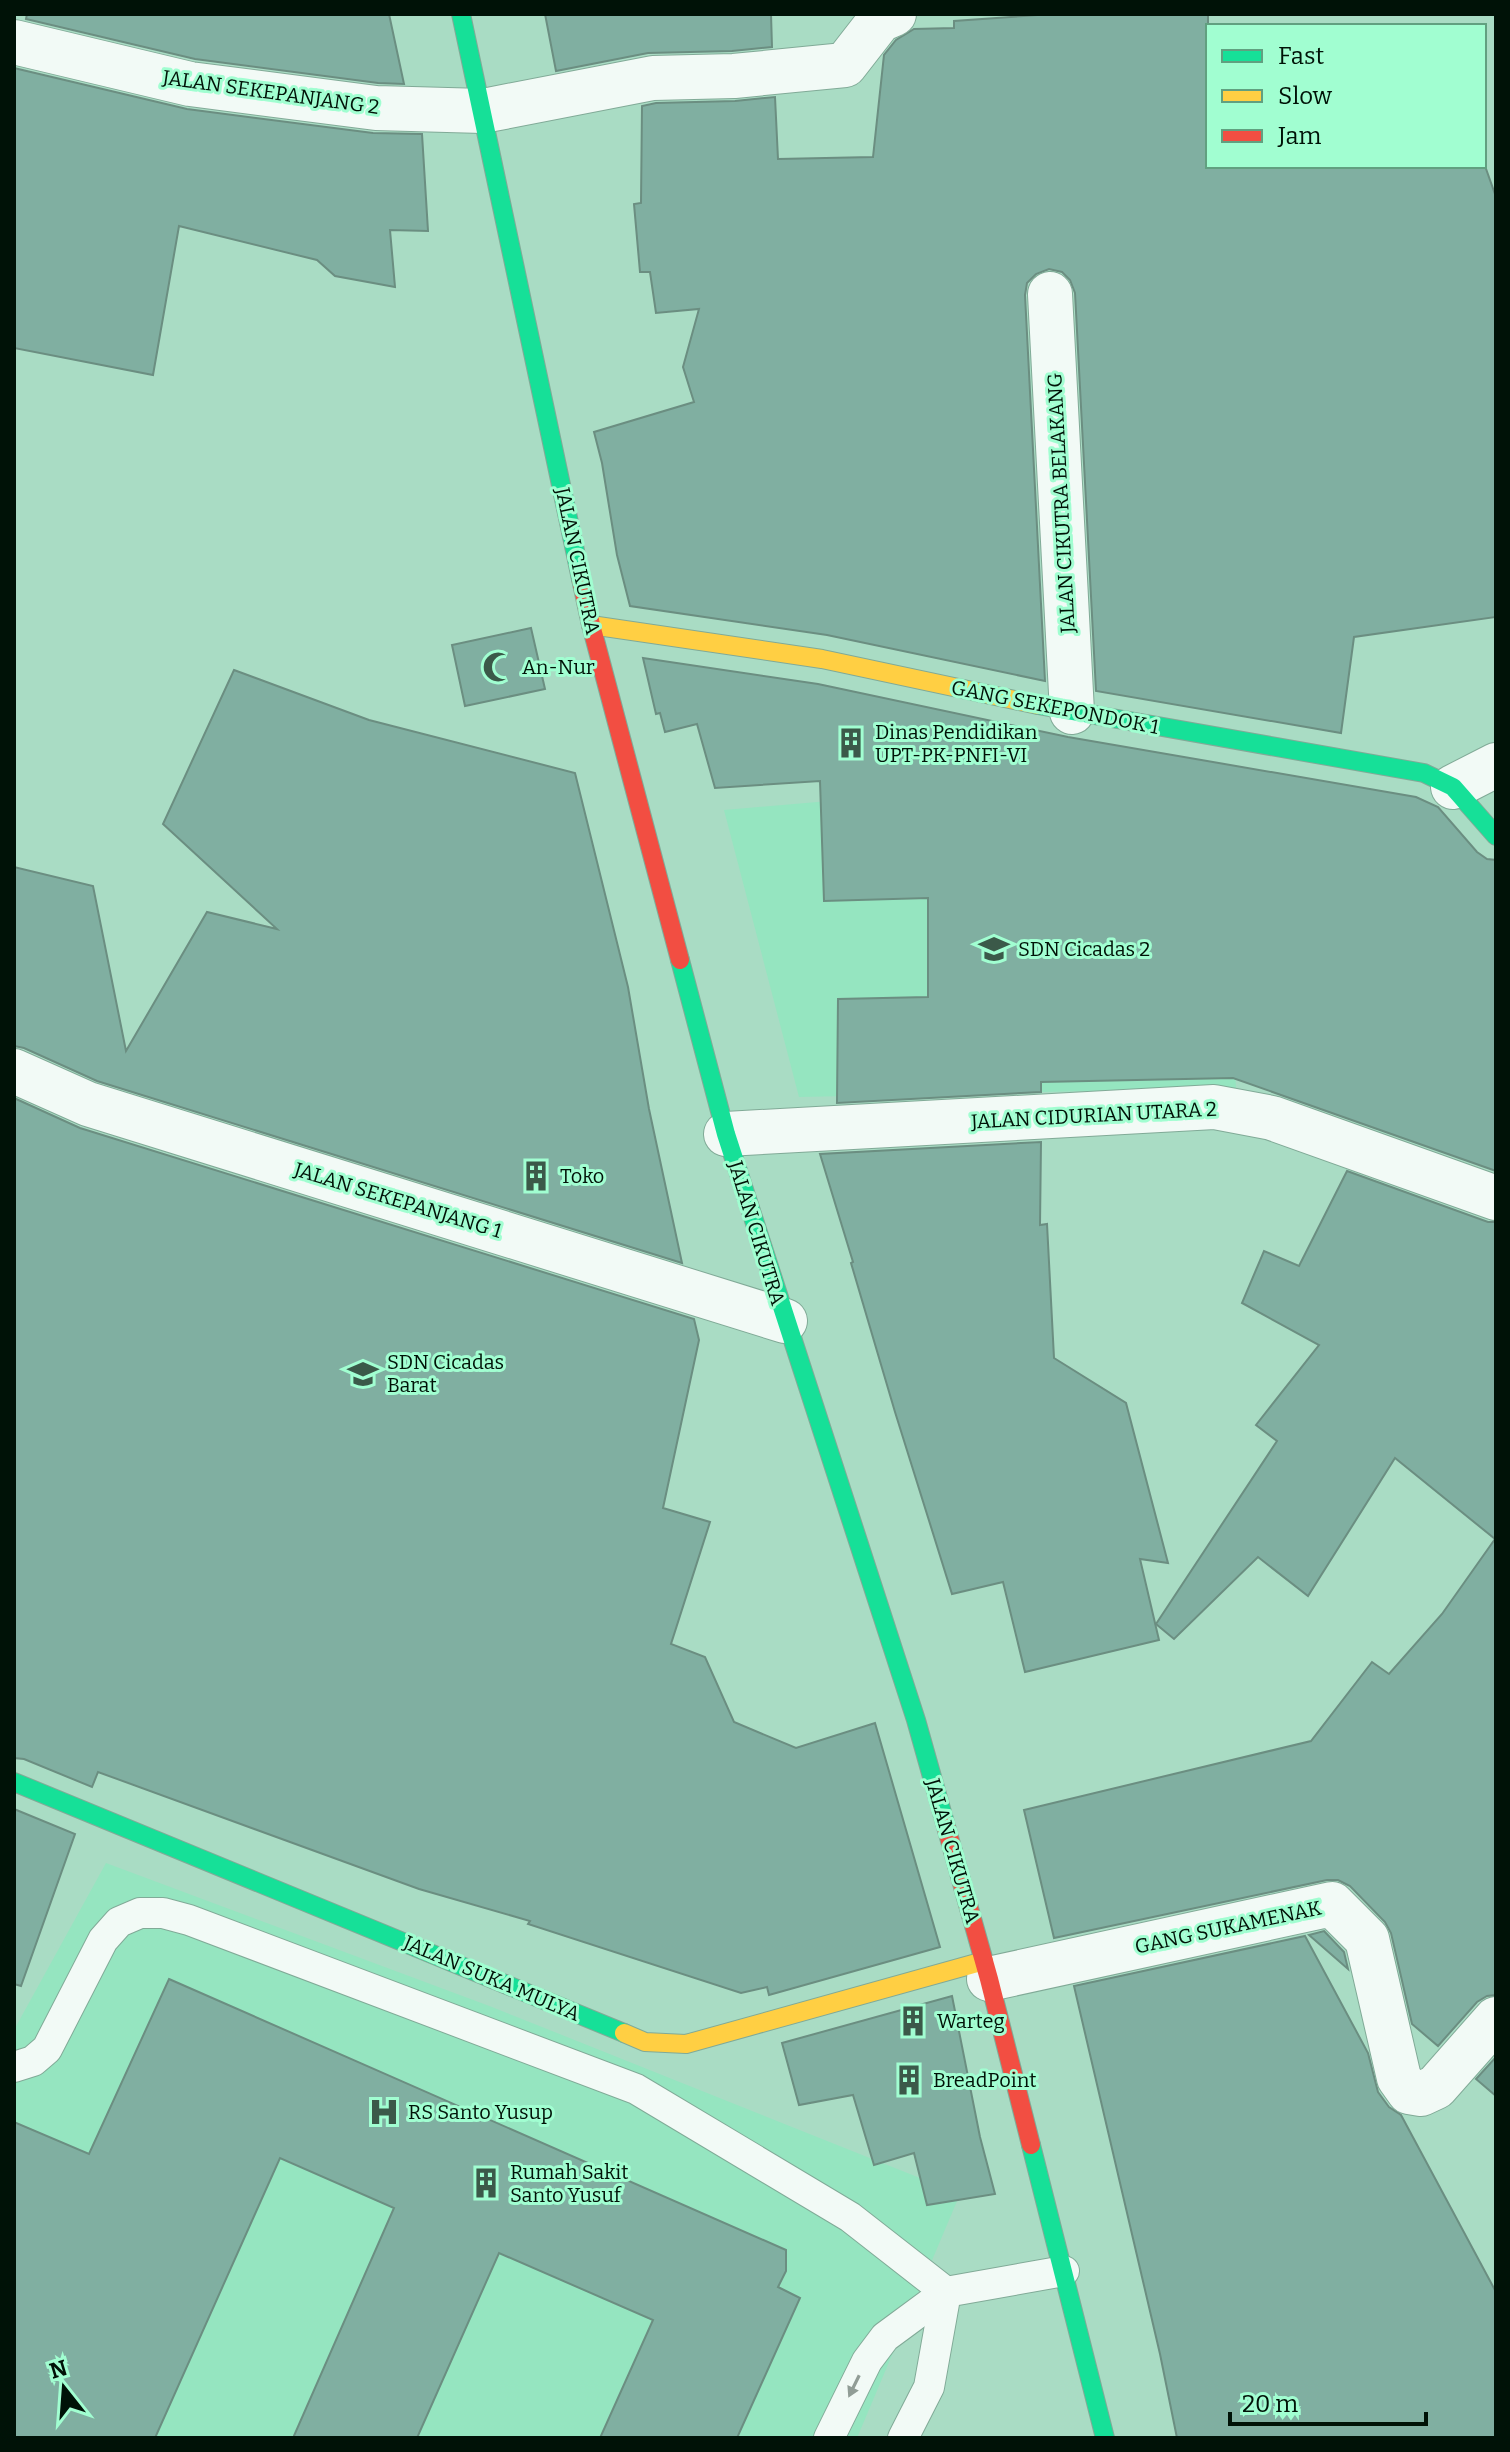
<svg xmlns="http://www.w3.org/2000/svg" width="1510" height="2452" font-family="Bitter,serif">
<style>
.built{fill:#95e5c0}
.building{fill:#80afa1;stroke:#6b8e81;stroke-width:2}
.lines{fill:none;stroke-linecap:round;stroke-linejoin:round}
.lane-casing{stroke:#81aa97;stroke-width:32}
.street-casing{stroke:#81aa97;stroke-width:46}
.fast-casing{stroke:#81aa97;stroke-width:20}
.slow-casing{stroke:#81aa97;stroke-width:20}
.jam-casing{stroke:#81aa97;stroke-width:20}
.lane{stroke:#f2faf6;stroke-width:30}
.street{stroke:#f2faf6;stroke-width:44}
.fast{stroke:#16e098;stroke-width:18}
.slow{stroke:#ffcf43;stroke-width:18}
.jam{stroke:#f24e42;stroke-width:18}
.oneway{fill:#919d96}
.labels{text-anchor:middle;stroke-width:6;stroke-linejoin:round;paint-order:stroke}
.street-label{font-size:20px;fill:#001207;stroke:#a1fed1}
.poi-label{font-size:20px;fill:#001207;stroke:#a1fed1;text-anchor:start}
</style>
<rect width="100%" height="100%" fill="#a9dcc4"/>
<g class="built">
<path d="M1215,768L1236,1088L799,1097L724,810Z"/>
<path d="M106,1863L492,2007L960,2194L857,2438H14V2030Z"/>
</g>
<g class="building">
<path d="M27,14H389L404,84L378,83L195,59L26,19Z"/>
<path d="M545,14H771L772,47L732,51L648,53L556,71Z"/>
<path d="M1052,14H1208V166H1485L1496,197V617L1354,637L1341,733L1096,691L1075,293L1070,280L1062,272L1049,269L1036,274L1027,283L1025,295L1045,681L827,635L630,606L617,555L602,463L594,432L694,402L683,367L699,309L656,313L650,272H640L634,204L641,203L642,106L656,103L735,101L775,97L778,159L873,157L884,55L896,40L914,29L954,28V21Z"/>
<path d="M14,68L187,109L373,133L422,134L428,231L390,230L395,287L335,276L317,260L179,226L153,375L14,348Z"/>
<path d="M531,628L545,689L465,706L452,645Z"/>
<path d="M643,658L818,684L1068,737L1416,797L1438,807L1477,852L1487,859L1496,860V1171L1233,1078L1041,1082V1092L837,1103L838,999L928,997V898L824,901L820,781L715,788L697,724L665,732L660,713L656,714Z"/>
<path d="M234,670L369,720L575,773L628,987L649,1109L682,1263L97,1081L24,1048L14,1046V867L93,886L126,1051L207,912L277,929L163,824Z"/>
<path d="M14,1098L80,1128L694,1319L699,1340L663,1508L710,1522L671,1644L705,1657L734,1722L796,1748L875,1723L940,1947L769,1995L767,1987L741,1993L528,1924L530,1921L419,1889L98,1772L92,1787L24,1759L14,1758Z"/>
<path d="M1041,1142L1040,1225L1047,1224L1054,1358L1126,1403L1168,1563L1140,1559L1159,1640L1025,1672L1003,1582L952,1594L895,1412L851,1263L853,1262L820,1154Z"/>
<path d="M1347,1171L1488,1222H1496V1995L1487,1996L1477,2002L1438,2046L1412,2024L1391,1933L1385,1922L1350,1886L1338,1880H1327L1054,1938L1024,1810L1311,1741L1372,1662L1389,1674L1442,1614L1495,1539L1395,1458L1308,1596L1258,1557L1174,1639L1156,1624L1277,1441L1256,1425L1319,1345L1242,1303L1264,1251L1299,1266Z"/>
<path d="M14,1809L75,1834L21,1986L14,1984Z"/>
<path d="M1324,1931L1344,1952L1348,1969L1309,1935Z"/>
<path d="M1305,1936L1368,2053L1378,2092L1389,2107L1401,2115L1496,2292V2438H1177L1160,2354L1074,1986Z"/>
<path d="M169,1979L786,2250V2271L778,2287L800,2298L737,2438H600L653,2320L499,2253L417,2438H293L394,2208L280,2158L155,2438H14V2122L89,2154Z"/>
<path d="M952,1996L980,2137L995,2194L927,2205L914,2153L874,2165L853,2095L799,2105L782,2043Z"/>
<path d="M1496,2057V2096L1476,2079Z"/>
</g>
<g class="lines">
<g class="lane-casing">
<g id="lane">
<path d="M14,2067L33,2061L47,2049L103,1940L119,1922L140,1913H163L189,1920L636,2089L850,2217L946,2292"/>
<path d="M829,2438L867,2361L885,2337L946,2292L1064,2271"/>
<path d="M903,2438L929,2387L946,2292"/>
</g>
</g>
<g class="street-casing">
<g id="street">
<path d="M14,42L190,84L376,108L483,111L653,78L734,76L845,65L880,20L894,14"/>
<path d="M1050,294L1072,712"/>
<path d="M1453,787L1496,765"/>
<path d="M14,1071L88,1104L785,1321"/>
<path d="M726,1134L1214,1107L1272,1118L1496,1198"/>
<path d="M989,1979L1332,1904L1367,1939L1399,2078L1409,2092L1421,2094L1436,2087L1496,2019"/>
</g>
</g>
<g class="fast-casing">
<g id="fast">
<path d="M461,14L581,579"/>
<path d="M1038,705L1424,773L1453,787L1496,836"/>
<path d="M680,960L726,1134L916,1720L945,1823"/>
<path d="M14,1782L624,2033"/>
<path d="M1031,2145L1105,2438"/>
</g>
</g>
<g class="slow-casing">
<g id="slow">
<path d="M591,625L822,659L1038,705"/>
<path d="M624,2033L645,2042L686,2044L984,1961"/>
</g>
</g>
<g class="jam-casing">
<g id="jam">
<path d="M581,579L591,625L680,960"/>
<path d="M945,1823L989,1979L1031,2145"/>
</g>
</g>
<use href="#lane" class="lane"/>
<use href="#street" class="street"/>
<use href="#fast" class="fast"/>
<use href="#slow" class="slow"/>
<use href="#jam" class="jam"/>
</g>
<defs><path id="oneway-solid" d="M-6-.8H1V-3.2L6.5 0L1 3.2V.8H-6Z" transform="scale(2)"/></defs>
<use class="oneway" href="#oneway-solid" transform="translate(854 2386) rotate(116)"/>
<defs>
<g id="mosque-bare" transform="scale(2.4)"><path d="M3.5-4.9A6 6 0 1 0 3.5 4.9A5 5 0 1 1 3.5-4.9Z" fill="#3b5949" stroke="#a1fed1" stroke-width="2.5" paint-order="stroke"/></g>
<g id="building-bare" transform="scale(2.4)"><path d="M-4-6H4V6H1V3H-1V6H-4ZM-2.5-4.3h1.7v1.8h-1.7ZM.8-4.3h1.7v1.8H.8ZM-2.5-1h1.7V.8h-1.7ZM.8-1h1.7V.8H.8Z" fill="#3b5949" stroke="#a1fed1" stroke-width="2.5" paint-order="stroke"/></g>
<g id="school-bare" transform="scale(2.4)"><path d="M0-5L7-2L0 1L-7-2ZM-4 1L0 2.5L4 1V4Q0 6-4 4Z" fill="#3b5949" stroke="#a1fed1" stroke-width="2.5" paint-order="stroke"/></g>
<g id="hospital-bare" transform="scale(2.4)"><path d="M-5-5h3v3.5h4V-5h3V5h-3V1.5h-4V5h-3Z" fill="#3b5949" stroke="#a1fed1" stroke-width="2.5" paint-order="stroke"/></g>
</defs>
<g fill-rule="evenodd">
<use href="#mosque-bare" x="498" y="667"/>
<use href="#building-bare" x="851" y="743"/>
<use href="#school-bare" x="994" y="949"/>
<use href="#building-bare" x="536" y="1176"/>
<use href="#school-bare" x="363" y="1374"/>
<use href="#building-bare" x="913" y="2021"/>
<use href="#building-bare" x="909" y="2080"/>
<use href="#hospital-bare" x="384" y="2112"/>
<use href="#building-bare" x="486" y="2183"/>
</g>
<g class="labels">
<g class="street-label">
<text transform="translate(271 92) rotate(8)" y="7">JALAN SEKEPANJANG 2</text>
<text transform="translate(1061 503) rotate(-93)" y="7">JALAN CIKUTRA BELAKANG</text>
<text transform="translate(578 561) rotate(78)" y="7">JALAN CIKUTRA</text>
<text transform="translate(1055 707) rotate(11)" y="7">GANG SEKEPONDOK 1</text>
<text transform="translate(1094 1115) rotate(-3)" y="7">JALAN CIDURIAN UTARA 2</text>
<text transform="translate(398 1200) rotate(17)" y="7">JALAN SEKEPANJANG 1</text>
<text transform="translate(757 1233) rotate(73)" y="7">JALAN CIKUTRA</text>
<text transform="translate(953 1851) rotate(74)" y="7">JALAN CIKUTRA</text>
<text transform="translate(1228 1927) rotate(-12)" y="7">GANG SUKAMENAK</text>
<text transform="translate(492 1978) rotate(23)" y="7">JALAN SUKA MULYA</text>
</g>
<g class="poi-label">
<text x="522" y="674">An-Nur</text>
<text x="875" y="739">Dinas Pendidikan<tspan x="875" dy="23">UPT-PK-PNFI-VI</tspan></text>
<text x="1018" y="956">SDN Cicadas 2</text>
<text x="560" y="1183">Toko</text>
<text x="387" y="1369">SDN Cicadas<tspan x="387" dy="23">Barat</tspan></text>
<text x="937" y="2028">Warteg</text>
<text x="933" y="2087">BreadPoint</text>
<text x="408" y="2119">RS Santo Yusup</text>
<text x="510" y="2179">Rumah Sakit<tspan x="510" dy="23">Santo Yusuf</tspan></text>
</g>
</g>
<rect width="1510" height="2452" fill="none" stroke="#001207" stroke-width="32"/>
<rect x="1206" y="24" width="280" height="144" fill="#a1fed1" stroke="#61a080" stroke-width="2"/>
<rect x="1222" y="50" width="40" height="12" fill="#16e098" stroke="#61a080" stroke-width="2"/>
<text x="1278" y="64" font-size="24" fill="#001207">Fast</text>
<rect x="1222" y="90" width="40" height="12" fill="#ffcf43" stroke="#61a080" stroke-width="2"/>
<text x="1278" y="104" font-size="24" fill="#001207">Slow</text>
<rect x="1222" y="130" width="40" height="12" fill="#f24e42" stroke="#61a080" stroke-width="2"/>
<text x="1278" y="144" font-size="24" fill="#001207">Jam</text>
<g transform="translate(64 2388) rotate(343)" stroke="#a1fed1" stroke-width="6" paint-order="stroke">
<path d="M0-6L14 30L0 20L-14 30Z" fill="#001207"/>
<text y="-12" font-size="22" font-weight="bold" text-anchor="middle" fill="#001207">N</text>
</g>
<path d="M1230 2412v12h196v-12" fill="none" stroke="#001207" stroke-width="4"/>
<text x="1242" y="2412" font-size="24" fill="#001207" stroke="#a1fed1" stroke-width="6" paint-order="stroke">20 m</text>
</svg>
